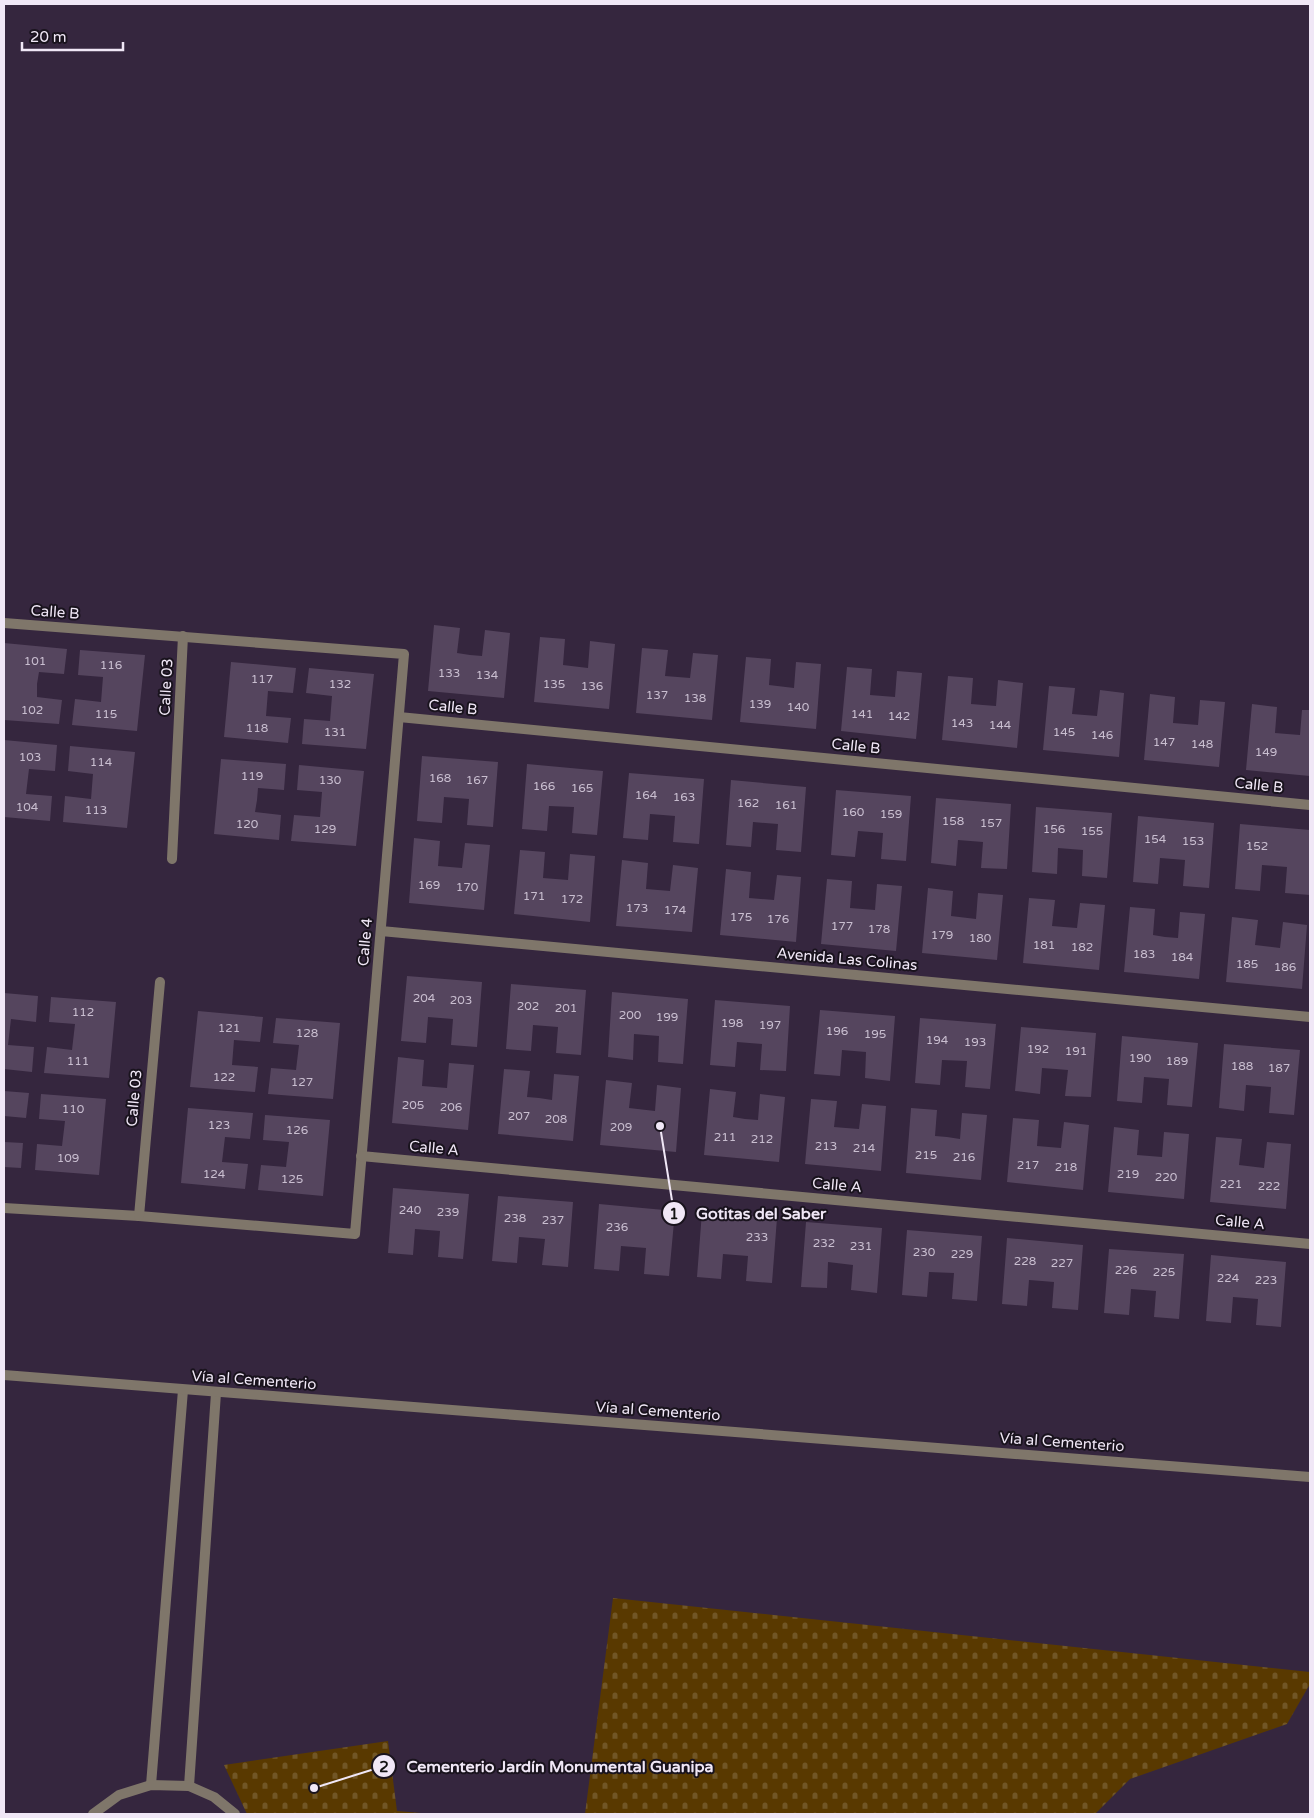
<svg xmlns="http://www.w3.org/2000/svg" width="1314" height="1818" font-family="'Varela Round',sans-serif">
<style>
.cemetery{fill:url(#cemetery-stones)}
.building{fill:#55455e}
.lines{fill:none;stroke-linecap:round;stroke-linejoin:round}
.lane{stroke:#7f766a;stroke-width:10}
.street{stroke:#7f766a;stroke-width:10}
.labels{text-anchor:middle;stroke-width:4;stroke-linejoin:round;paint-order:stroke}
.number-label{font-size:12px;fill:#c9bed0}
.street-label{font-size:15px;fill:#f0e7f6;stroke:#19131d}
.leader{fill:none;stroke:#f0e7f6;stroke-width:2}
.callout-dot{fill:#f0e7f6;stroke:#19131d;stroke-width:2}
.mark-label{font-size:15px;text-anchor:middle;font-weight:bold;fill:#111}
.callout-label{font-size:16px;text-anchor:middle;font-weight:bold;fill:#f0e7f6;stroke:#19131d;stroke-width:4;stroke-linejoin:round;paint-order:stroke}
</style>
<defs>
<pattern id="cemetery-stones" width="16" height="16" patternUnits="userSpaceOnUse" patternTransform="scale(1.25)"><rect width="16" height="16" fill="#593900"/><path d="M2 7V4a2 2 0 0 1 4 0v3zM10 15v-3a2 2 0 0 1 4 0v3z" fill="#715626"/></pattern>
</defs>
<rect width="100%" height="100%" fill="#35263e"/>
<g class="cemetery">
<path d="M613,1598L1310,1672V1684L1287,1724L1130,1779L1095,1814H585Z"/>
<path d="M388,1741L397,1811L433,1814H247L224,1765Z"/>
</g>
<g class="building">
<path d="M434,625L460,628L457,653L470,655L482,656L485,630L510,633L504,698L428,691Z"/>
<path d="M540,637L565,639L563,665L588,668L590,641L615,644L609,709L534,702Z"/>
<path d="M4,643L67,649L64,674L39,672L37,684V697L62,700L59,724L4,720Z"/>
<path d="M642,648L668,650L665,676L690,678L693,653L718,655L712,720L636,713Z"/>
<path d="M80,650L145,655L137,731L72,725L75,699L101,702L103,677L78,675Z"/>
<path d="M746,657L771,659L769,685L794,688L796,662L821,664L816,729L740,722Z"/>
<path d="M231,662L296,668L293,693L268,691L266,716L291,718L288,743L224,737Z"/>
<path d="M847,667L872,669L870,695L895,697L897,671L922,673L916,739L841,731Z"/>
<path d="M309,668L374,674L366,749L302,744L304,719L330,721L332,696L306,693Z"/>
<path d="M948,676L973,678L971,704L983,705L996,706L998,680L1023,683L1017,748L942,740Z"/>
<path d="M1049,686L1075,688L1072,714L1097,716L1100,690L1124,693L1119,757L1043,750Z"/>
<path d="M1150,694L1175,697L1173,723L1198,725L1200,700L1225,702L1219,767L1144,760Z"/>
<path d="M1252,704L1277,707L1275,733L1287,734L1300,735L1302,710H1310V776L1246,770Z"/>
<path d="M4,740L57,745L55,771L29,769L26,794L52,796L50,821L4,817Z"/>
<path d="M70,746L135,752L127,828L63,822L65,796L91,799L93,774L68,771Z"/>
<path d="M422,756L498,762L493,827L467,825L469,799L444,797L442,823L417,821Z"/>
<path d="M221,759L286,764L284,790L258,788L257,800L255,812L281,815L279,840L214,834Z"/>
<path d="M527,764L603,771L597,835L572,833L574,807L549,806L547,831L522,829Z"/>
<path d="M299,765L364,771L356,846L291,841L294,815L320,817L322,792L297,790Z"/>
<path d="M629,773L704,779L699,844L673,842L675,816L663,815L650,814L648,840L623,838Z"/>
<path d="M731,780L806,787L801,852L776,850L778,824L753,822L751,847L726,845Z"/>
<path d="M836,790L911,796L906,861L881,859L883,833L871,832L858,831L855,857L831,855Z"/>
<path d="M936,798L1011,804L1007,869L981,868L983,842L958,840L956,866L931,863Z"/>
<path d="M1036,807L1112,813L1107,878L1082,876L1083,850L1058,848L1057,874L1032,872Z"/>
<path d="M1138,816L1214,823L1209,888L1183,886L1185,860L1173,859L1160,858L1158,884L1133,882Z"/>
<path d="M1240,824L1310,830V895L1285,893L1287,867L1275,866L1262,865L1260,891L1235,889Z"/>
<path d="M414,838L440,841L438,866L462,868L465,843L490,845L484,910L409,903Z"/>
<path d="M520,850L545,852L543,878L568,880L570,854L595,856L590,922L514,914Z"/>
<path d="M622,860L648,863L646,889L670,891L673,865L698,868L692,932L616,926Z"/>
<path d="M726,869L751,872L749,898L774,900L777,875L801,877L796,942L720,935Z"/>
<path d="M827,879L852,881L850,908L875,910L877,884L902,886L896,951L821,944Z"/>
<path d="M928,888L953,891L951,916L976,919L978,893L1003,895L997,960L922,953Z"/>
<path d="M1029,898L1055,900L1052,926L1064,927L1077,928L1080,903L1105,905L1099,970L1023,963Z"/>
<path d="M1130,907L1155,909L1153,935L1165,937L1178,938L1180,912L1205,914L1199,979L1124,972Z"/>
<path d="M1232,917L1258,920L1255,945L1280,948L1283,922L1307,925L1302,989L1226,982Z"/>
<path d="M407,976L482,982L477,1047L451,1045L453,1019L428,1017L426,1043L401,1041Z"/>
<path d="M511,984L586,990L581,1055L556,1053L558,1027L533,1025L531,1051L506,1049Z"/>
<path d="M612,992L688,999L683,1064L658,1062L659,1036L634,1034L633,1060L608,1057Z"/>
<path d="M4,993L38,996L36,1022L11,1019L8,1045L34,1047L32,1072L4,1069Z"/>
<path d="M51,997L116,1002L109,1078L44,1073L47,1047L72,1050L75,1024L49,1022Z"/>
<path d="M715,1000L790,1006L786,1071L760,1070L762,1044L737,1042L735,1067L710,1065Z"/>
<path d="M820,1010L895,1016L890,1081L865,1078L866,1052L842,1050L840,1076L814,1074Z"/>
<path d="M198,1011L263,1017L260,1042L234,1040L232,1065L258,1067L255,1092L190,1087Z"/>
<path d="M276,1018L340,1023L333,1099L268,1094L271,1068L296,1070L299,1045L273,1043Z"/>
<path d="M920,1018L996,1024L990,1089L965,1087L967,1061L942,1060L940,1085L915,1083Z"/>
<path d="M1021,1027L1096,1033L1091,1097L1065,1096L1068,1070L1056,1069L1042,1068L1040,1094L1015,1091Z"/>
<path d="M1122,1036L1198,1043L1192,1107L1167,1105L1169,1079L1144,1077L1142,1103L1117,1101Z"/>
<path d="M1224,1044L1300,1050L1294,1115L1269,1113L1271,1087L1246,1085L1244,1111L1219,1108Z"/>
<path d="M398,1057L424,1060L422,1086L447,1088L449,1063L474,1065L468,1130L392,1123Z"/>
<path d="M504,1069L530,1071L527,1097L539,1098L552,1100L554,1074L579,1076L573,1141L498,1134Z"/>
<path d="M606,1080L632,1083L629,1108L655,1111L657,1085L681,1088L676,1152L600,1145Z"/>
<path d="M710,1089L736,1092L733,1117L745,1119L758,1120L760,1094L785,1097L779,1162L704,1155Z"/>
<path d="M4,1091L29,1093L26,1118L4,1116Z"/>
<path d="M41,1094L106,1099L99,1175L35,1170L37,1144L62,1146L65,1121L39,1119Z"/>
<path d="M811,1099L837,1101L834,1127L846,1128L859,1129L862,1104L886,1106L881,1171L805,1164Z"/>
<path d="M188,1108L253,1113L250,1139L225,1137L222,1162L248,1164L245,1189L181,1183Z"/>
<path d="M911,1108L937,1110L935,1136L947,1137L960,1139L962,1113L987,1115L981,1180L906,1173Z"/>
<path d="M265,1115L330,1120L323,1196L258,1190L261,1165L286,1167L289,1142L263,1140Z"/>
<path d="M1013,1118L1039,1120L1037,1146L1061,1148L1064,1122L1089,1125L1083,1190L1007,1182Z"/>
<path d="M1114,1127L1139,1130L1137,1155L1162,1157L1164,1132L1189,1134L1184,1199L1108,1192Z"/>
<path d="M1216,1137L1242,1139L1239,1165L1264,1168L1267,1142L1291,1144L1286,1209L1210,1202Z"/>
<path d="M4,1142L23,1143L21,1168L4,1167Z"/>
<path d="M393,1188L469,1194L463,1259L438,1257L440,1231L415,1229L413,1255L388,1253Z"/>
<path d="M498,1196L573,1202L568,1267L542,1265L545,1239L519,1237L517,1263L492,1261Z"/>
<path d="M599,1204L675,1211L669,1276L644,1274L646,1248L621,1246L619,1271L594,1269Z"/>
<path d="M702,1212L777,1218L772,1283L746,1281L748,1256L723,1254L721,1279L697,1277Z"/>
<path d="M806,1222L882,1228L877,1293L851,1290L853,1265L828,1262L827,1288L801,1287Z"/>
<path d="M907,1230L982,1236L977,1301L952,1299L954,1273L929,1272L927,1297L902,1295Z"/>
<path d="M1007,1238L1083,1245L1078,1310L1052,1308L1054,1282L1042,1281L1029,1280L1027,1306L1002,1304Z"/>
<path d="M1109,1249L1184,1254L1179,1319L1154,1317L1156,1291L1131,1289L1129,1315L1104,1313Z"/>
<path d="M1211,1255L1286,1262L1281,1327L1256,1325L1258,1299L1233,1297L1231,1323L1206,1321Z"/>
</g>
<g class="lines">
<g class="lane">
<path d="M151,1785L183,1390"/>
<path d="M189,1786L216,1393"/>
<path d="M93,1814L119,1795L151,1785L189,1786L214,1797L235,1814"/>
</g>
<g class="street">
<path d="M4,623L404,654L355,1234L139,1216L4,1208"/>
<path d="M399,717L1310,805"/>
<path d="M172,859L183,636"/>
<path d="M381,931L1310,1017"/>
<path d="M361,1156L1310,1244"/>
<path d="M139,1216L160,982"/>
<path d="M4,1375L1310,1477"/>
</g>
</g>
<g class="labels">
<g class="number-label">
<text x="35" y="665">101</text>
<text x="111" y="669">116</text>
<text x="449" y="677">133</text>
<text x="487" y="679">134</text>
<text x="262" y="683">117</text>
<text x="340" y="688">132</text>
<text x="554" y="688">135</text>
<text x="592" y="690">136</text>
<text x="657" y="699">137</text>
<text x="695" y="702">138</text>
<text x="760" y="708">139</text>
<text x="798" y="711">140</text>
<text x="32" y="714">102</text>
<text x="106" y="718">115</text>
<text x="862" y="718">141</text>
<text x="899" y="720">142</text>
<text x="962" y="727">143</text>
<text x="1000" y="729">144</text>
<text x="257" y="732">118</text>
<text x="335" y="736">131</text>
<text x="1064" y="736">145</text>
<text x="1102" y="739">146</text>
<text x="1164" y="746">147</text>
<text x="1202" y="748">148</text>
<text x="1266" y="756">149</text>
<text x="30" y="761">103</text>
<text x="101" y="766">114</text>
<text x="252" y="780">119</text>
<text x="440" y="782">168</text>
<text x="330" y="784">130</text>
<text x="477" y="784">167</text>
<text x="544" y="790">166</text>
<text x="582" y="792">165</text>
<text x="646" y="799">164</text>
<text x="684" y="801">163</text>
<text x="748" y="807">162</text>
<text x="786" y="809">161</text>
<text x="27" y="811">104</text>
<text x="96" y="814">113</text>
<text x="853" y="816">160</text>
<text x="891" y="818">159</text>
<text x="953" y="825">158</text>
<text x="991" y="827">157</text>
<text x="247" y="828">120</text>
<text x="325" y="833">129</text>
<text x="1054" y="833">156</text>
<text x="1092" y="835">155</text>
<text x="1155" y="843">154</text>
<text x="1193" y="845">153</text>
<text x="1257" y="850">152</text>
<text x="429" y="889">169</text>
<text x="467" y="891">170</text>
<text x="534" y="900">171</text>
<text x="572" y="903">172</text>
<text x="637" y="912">173</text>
<text x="675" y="914">174</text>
<text x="741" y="921">175</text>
<text x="778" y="923">176</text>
<text x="842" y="930">177</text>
<text x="879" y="933">178</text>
<text x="942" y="939">179</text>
<text x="980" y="942">180</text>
<text x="1044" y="949">181</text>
<text x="1082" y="951">182</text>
<text x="1144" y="958">183</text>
<text x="1182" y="961">184</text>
<text x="1247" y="968">185</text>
<text x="1285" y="971">186</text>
<text x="424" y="1002">204</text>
<text x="461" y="1004">203</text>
<text x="528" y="1010">202</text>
<text x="566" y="1012">201</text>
<text x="83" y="1016">112</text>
<text x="630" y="1019">200</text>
<text x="667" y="1021">199</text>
<text x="732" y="1027">198</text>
<text x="770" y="1029">197</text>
<text x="229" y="1032">121</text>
<text x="837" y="1035">196</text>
<text x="307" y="1037">128</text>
<text x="875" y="1038">195</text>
<text x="937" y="1044">194</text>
<text x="975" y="1046">193</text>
<text x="1038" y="1053">192</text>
<text x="1076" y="1055">191</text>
<text x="1140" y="1062">190</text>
<text x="78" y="1065">111</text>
<text x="1177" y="1065">189</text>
<text x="1242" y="1070">188</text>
<text x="1279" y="1072">187</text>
<text x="224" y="1081">122</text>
<text x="302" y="1086">127</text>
<text x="413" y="1109">205</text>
<text x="451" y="1111">206</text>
<text x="73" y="1113">110</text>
<text x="519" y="1120">207</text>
<text x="556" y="1123">208</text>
<text x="219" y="1129">123</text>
<text x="621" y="1131">209</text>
<text x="297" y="1134">126</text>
<text x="725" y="1141">211</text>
<text x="762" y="1143">212</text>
<text x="826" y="1150">213</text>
<text x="864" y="1152">214</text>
<text x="926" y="1159">215</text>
<text x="964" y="1161">216</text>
<text x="68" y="1162">109</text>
<text x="1028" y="1169">217</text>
<text x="1066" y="1171">218</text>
<text x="214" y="1178">124</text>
<text x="1128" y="1178">219</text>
<text x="1166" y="1181">220</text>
<text x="292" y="1183">125</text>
<text x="1231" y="1188">221</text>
<text x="1269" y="1190">222</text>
<text x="410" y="1214">240</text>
<text x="448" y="1216">239</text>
<text x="515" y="1222">238</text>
<text x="553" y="1224">237</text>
<text x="617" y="1231">236</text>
<text x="757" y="1241">233</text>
<text x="824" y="1247">232</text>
<text x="861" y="1250">231</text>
<text x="924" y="1256">230</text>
<text x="962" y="1258">229</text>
<text x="1025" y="1265">228</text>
<text x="1062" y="1267">227</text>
<text x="1126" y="1274">226</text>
<text x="1164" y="1276">225</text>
<text x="1228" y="1282">224</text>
<text x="1266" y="1284">223</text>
</g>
<g class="street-label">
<text transform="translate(55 612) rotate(4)" y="5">Calle B</text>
<text transform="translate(166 687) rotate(-87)" y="5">Calle 03</text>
<text transform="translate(453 707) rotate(6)" y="5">Calle B</text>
<text transform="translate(856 746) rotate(6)" y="5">Calle B</text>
<text transform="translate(1259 785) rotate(6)" y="5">Calle B</text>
<text transform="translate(365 942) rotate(-85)" y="5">Calle 4</text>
<text transform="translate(847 959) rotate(5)" y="5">Avenida Las Colinas</text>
<text transform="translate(134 1098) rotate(-85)" y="5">Calle 03</text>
<text transform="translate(434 1148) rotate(5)" y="5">Calle A</text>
<text transform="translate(837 1185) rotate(5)" y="5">Calle A</text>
<text transform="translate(1240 1222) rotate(5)" y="5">Calle A</text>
<text transform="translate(254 1380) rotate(4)" y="5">Vía al Cementerio</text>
<text transform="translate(658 1411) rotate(4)" y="5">Vía al Cementerio</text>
<text transform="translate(1062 1442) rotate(4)" y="5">Vía al Cementerio</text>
</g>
</g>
<path class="leader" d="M660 1126L674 1213M314 1788L384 1766"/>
<g class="callout-dot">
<circle cx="660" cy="1126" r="5"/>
<circle cx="314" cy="1788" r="5"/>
<circle cx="674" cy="1213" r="12"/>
<circle cx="384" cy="1766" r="12"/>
</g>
<g class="mark-label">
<text x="674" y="1219">1</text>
<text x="384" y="1772">2</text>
</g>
<g class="callout-label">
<text x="761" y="1219">Gotitas del Saber</text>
<text x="560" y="1772">Cementerio Jardín Monumental Guanipa</text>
</g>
<rect width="1314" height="1818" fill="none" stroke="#f0e7f6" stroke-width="10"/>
<path d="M22 42v8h101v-8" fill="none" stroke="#f0e7f6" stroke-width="2.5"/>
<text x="30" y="42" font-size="15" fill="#f0e7f6" stroke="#19131d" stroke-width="4" paint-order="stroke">20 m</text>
</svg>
